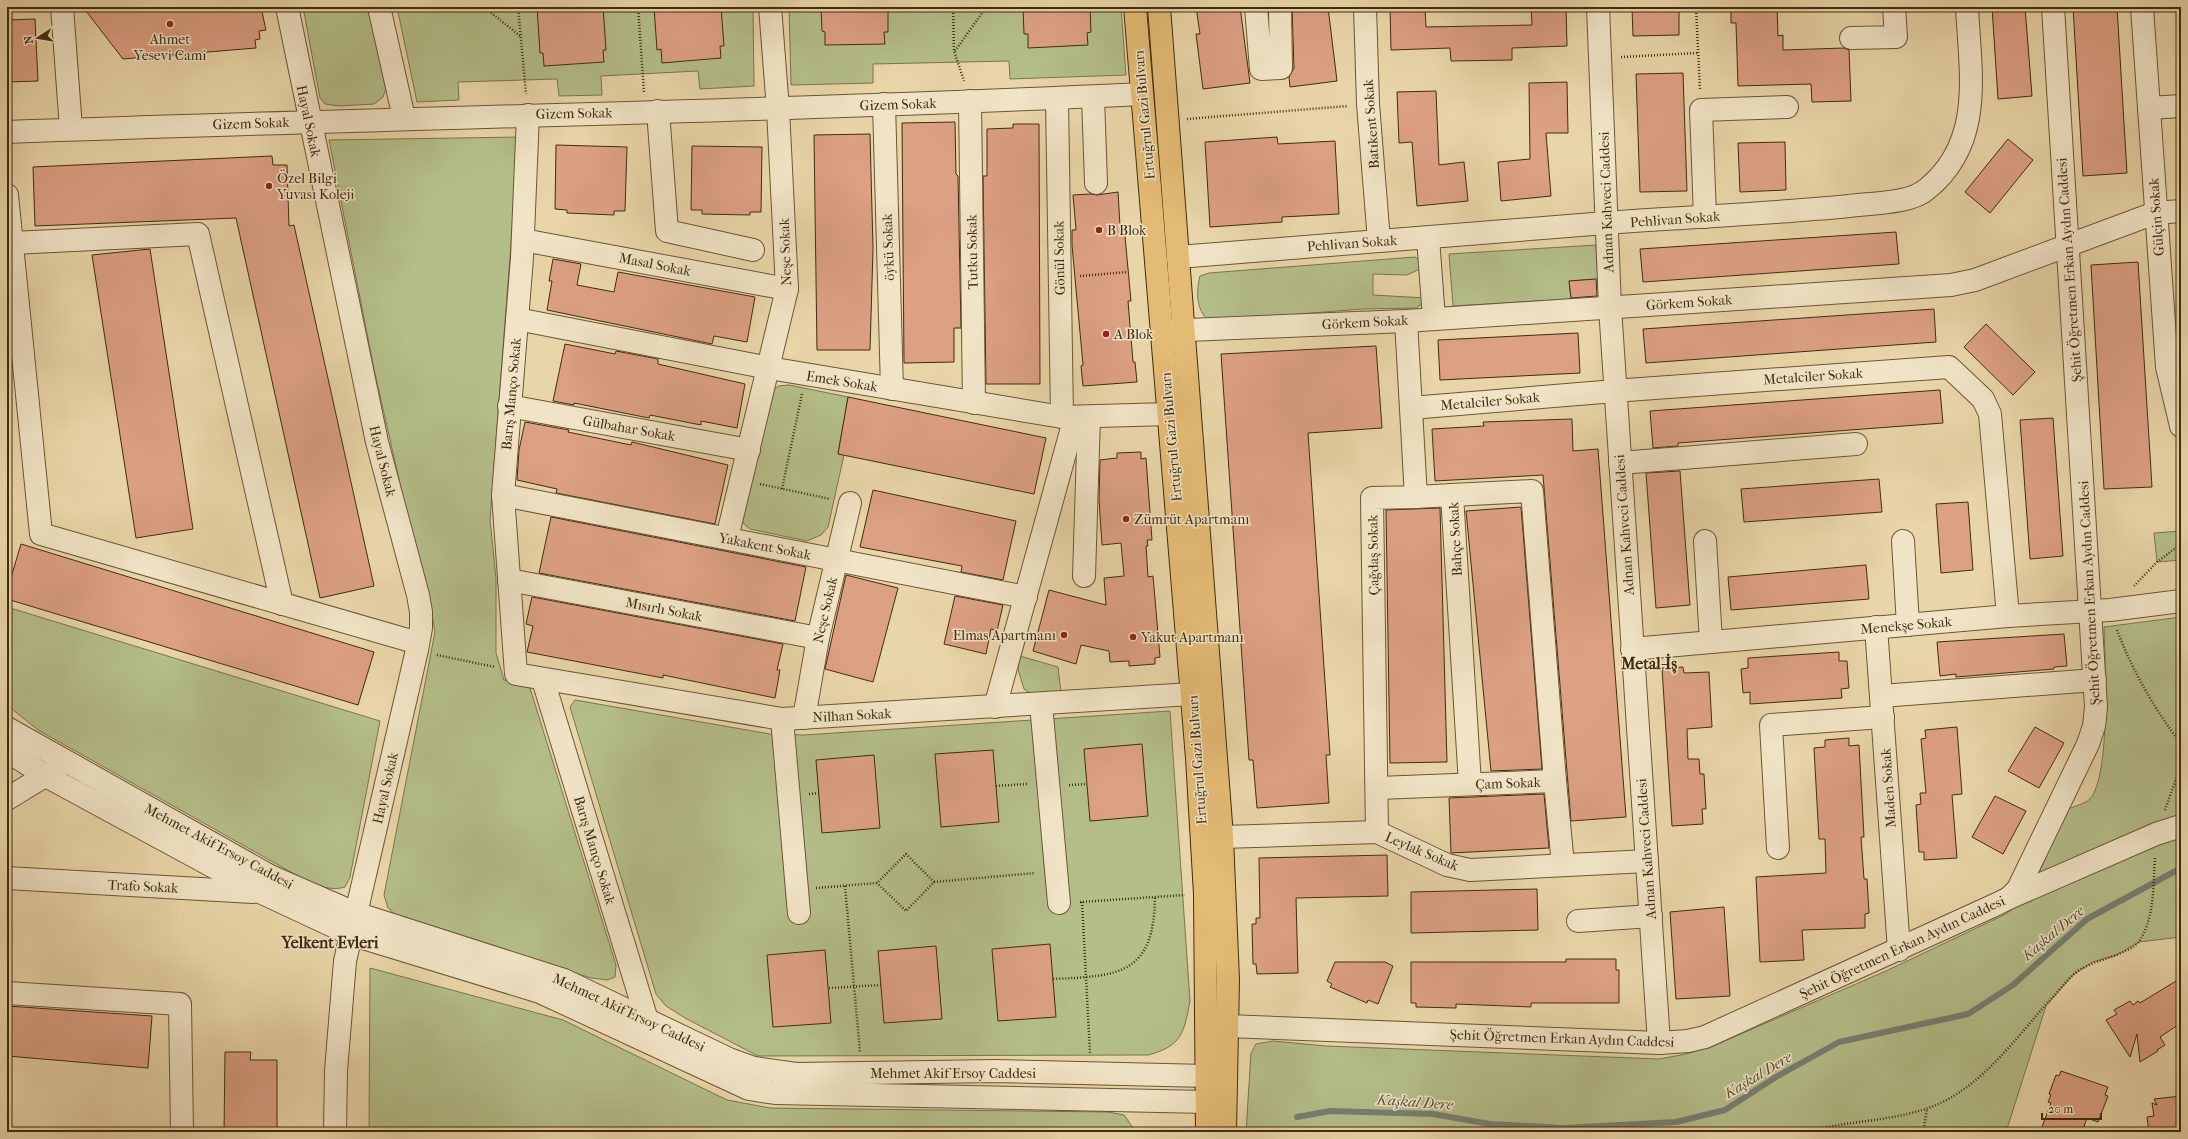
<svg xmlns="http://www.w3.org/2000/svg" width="2188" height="1139" font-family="'IM FELL French Canon',serif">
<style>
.green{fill:#b4be89;stroke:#7a754c}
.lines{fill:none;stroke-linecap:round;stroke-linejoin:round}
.stream{stroke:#777f72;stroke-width:6}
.building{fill:#dca083;stroke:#402c10}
.minor-casing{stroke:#6a5636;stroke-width:24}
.major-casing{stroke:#402c10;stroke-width:24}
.path{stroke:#402c10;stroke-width:2.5;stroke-dasharray:1 2;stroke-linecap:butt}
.minor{stroke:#f1e4c6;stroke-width:22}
.major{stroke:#e4bb74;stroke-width:22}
.poi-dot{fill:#8f2418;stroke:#f1e4c6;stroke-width:1.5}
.labels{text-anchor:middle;stroke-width:3;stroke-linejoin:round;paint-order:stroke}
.poi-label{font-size:14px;fill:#402c10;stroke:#f1e4c6;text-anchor:start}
.street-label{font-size:14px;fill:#402c10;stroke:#f1e4c6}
.water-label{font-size:15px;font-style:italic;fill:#574e39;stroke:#f1e4c6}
.quarter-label{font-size:16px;font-weight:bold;fill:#402c10;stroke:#f1e4c6}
</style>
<rect width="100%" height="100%" fill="#e9d6a8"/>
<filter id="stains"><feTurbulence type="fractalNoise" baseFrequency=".005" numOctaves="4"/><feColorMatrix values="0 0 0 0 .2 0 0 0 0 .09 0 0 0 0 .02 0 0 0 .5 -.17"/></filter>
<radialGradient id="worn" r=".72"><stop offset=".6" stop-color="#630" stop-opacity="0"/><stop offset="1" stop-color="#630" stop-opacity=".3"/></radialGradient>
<g class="green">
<path d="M303,7H374L389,80L383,97L374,104L339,106L325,104L320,98Z"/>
<path d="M397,7H753L754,86L700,89L698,71L601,76L602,95L559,96L557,79L458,82L459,100L417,102Z"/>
<path d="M789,7H1121L1126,75L1010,79L1009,61L873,64V83L791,85Z"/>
<path d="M519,137L490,520L496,578V653L504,680L530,688L616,965L615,977L608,980L591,978L398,917L388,908L384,895L435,632L427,586L403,497L374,369L329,140Z"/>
<path d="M1596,245L1598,279L1569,281L1571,299L1453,306L1449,254Z"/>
<path d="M1415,257L1419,260L1422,268L1407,275L1373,274V295L1426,298L1423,303L1416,308L1363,309L1209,321C1196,310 1196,292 1200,276L1209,273Z"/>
<path d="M789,385L848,397L838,453L844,455L828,527L821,535L807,541L750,529L744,524L741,519L770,394L778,386Z"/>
<path d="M2181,531V560L2157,562L2154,533Z"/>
<path d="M7,607L380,721L350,877L345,887C325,893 306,880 289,871L38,730L7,705Z"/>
<path d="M2181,617V937L2139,942L2117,955L2093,962L2073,975L2046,1006L2006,1132H1246L1251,1053L1256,1044L1273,1041L1326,1046L1659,1059L1686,1054L1713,1046L1886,971L2006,914L2022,901L2033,888L2065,810C2072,807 2085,804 2090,799C2111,775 2105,661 2104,627Z"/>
<path d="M1020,656L1058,667L1061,692L1030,693L1024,689L1018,669Z"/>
<path d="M575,700L770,734L804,735L1170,711L1190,1001C1184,1033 1182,1046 1148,1055L758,1056L685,1018L666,1006L656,994L570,707Z"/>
<path d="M370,968L563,1020L727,1100L770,1108L1108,1112L1124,1115L1136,1132H369Z"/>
</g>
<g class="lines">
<path class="stream" d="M1297,1117L1330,1111L1433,1114L1490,1124L1563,1128L1676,1122L1725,1110L1776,1077L1839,1042L1968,1014L2013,985L2087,919L2181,868"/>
</g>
<g class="building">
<path d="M83,7H261L266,30L259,31L260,39L255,40L256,48L123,59Z"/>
<path d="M537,7H603L606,50H603L604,62L544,66L543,53H540Z"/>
<path d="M654,7H721L724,46H720L721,58L662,63L661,49L657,50Z"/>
<path d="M821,7H888V32H884L885,44L825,45V32L822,31Z"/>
<path d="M1023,7H1090L1091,32L1087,33L1088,45L1028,48V34H1024Z"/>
<path d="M1196,7H1240L1250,83L1203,89L1196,34H1200Z"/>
<path d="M1292,7H1328L1337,81L1290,87L1289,77L1294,68Z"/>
<path d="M1390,7H1425L1426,27L1532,25L1531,7H1566L1567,46L1512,48V60L1451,61L1450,48L1391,50Z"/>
<path d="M1632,7H1679V35L1633,36Z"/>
<path d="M1731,7H1777L1778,36L1783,35V50L1844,48L1849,50L1851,101L1812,102L1811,84L1738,86L1736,23H1731Z"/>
<path d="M1992,7H2025L2032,96L1998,99Z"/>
<path d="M2073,7H2117L2127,173L2083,176Z"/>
<path d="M35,19L38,81L7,82V20Z"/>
<path d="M1683,73L1687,191L1640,192L1636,74Z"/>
<path d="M1567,82L1568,133H1546L1551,196L1501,201L1498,162L1530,159L1529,83Z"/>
<path d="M1436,91L1439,165L1464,162L1468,201L1417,206L1412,142L1399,143L1397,92Z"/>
<path d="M955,122L956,174L958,176L961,328H954V362L904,363L902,123Z"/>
<path d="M1013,124H1039L1040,384H986L983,176H987V129L1013,128Z"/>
<path d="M870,134L873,249L870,350H817L814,135Z"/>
<path d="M1277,137L1278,144L1335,141L1339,214L1282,217V222L1210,227L1205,142Z"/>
<path d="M2008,139L2033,160L1990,213L1965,192Z"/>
<path d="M1785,142L1786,190L1740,192L1738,143Z"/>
<path d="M556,145L627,147L625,211H614V215L567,213V210L555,209Z"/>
<path d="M692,146L762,147L761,212H750V215L702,214V210H691Z"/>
<path d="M272,156L273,165H287L289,226L294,225L374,586L320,598L236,218L35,226L33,167Z"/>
<path d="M1118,192L1120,226H1124L1126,247L1131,301H1128L1133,362H1135L1137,382L1083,386L1081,366L1083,365L1072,245V230H1076L1073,195L1090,194L1097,195Z"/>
<path d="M1896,232L1899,264L1643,282L1640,249Z"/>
<path d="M150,249L193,529L136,538L92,255Z"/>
<path d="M553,259L581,264L577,285L614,292L618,272L755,297L747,342L714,336L712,344L547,310L552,281H549Z"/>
<path d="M2138,262L2152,487L2104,489L2091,265Z"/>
<path d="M1596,279L1597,296L1571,298L1569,281Z"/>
<path d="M1934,309L1936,342L1646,363L1643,329Z"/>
<path d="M1986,324L2035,372L2013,395L1964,347Z"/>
<path d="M1578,333L1580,373L1440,380L1438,340Z"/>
<path d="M565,344L615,354L616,351L658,359V364L745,384L737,428L701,421V425L650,415L649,418L574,403V405L553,401Z"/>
<path d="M1376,346L1382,428L1308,433L1330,755H1326L1329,803L1257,808L1253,760H1249L1221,354Z"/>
<path d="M1940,390L1943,423L1678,443V446L1653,448L1650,411Z"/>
<path d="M848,397L1046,438L1034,494L838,454Z"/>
<path d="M2053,418L2063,556L2030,559L2020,420Z"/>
<path d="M1572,419L1573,451L1598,449L1626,817L1571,821L1543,475L1435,481L1432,429L1484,426L1483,422Z"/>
<path d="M525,422L569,430L568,432L631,445L632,442L728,465L715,524L556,493L557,489L517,480L519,450Z"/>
<path d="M1141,452V459L1146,458L1152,540H1147L1148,546H1146L1148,577L1153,576L1160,657L1155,658V664L1129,666V661L1110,662L1109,651L1081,645L1076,664L1033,651L1049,590L1106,605L1104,578L1124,576L1121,543L1102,545L1099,499L1100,460L1117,458V453Z"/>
<path d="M1680,471L1690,605L1656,608L1646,473Z"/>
<path d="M1879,479L1882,512L1744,522L1741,489Z"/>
<path d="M873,490L1016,521L1003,580L961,572L962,566L860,547Z"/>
<path d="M1968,502L1973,570L1941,573L1936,504Z"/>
<path d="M1521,507L1542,769L1491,771L1466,511Z"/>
<path d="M1440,508L1447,762L1390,763L1386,510Z"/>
<path d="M551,517L806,567L795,621L539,573Z"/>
<path d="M21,544L374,652L358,705L7,599V591Z"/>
<path d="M1866,565L1869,599L1731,610L1728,577Z"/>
<path d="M846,575L898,588L873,682L825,669Z"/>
<path d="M955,596L1003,605L997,631L991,629L986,654L944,644Z"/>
<path d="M532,597L783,644L777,670H780L775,698L663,675V678L527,652L533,626L526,624Z"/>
<path d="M2064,634L2067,666L2054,667V669L1956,677V674L1940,676L1937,642Z"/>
<path d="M1839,652V661H1847L1849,688L1841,689L1842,698L1750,704V692L1743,693L1741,669L1748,668V658Z"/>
<path d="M1683,667L1684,673L1709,672L1712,727L1687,729L1688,759H1699L1700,774H1704L1706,809H1702L1703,824L1672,826L1662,668Z"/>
<path d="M1957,727L1962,794L1952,795L1957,858L1924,860V852H1919L1916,805L1921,804L1920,793H1926L1921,739L1926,738L1925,730Z"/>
<path d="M2035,727L2064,743L2039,788L2008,771Z"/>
<path d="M1849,738V746L1859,745L1864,837H1861L1864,879H1867L1869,913L1865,914V928L1802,930L1804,960L1760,962L1756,877L1826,873L1825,839H1819L1814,748L1825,747V740Z"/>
<path d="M1142,744L1148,816L1090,821L1084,749Z"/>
<path d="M993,750L999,822L941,827L935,754Z"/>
<path d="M874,755L880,828L822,833L816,760Z"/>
<path d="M1544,794L1549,848L1451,853L1449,798Z"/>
<path d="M1995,796L2026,811L2003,854L1972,837Z"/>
<path d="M1387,855L1388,896L1296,898L1298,973L1257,974L1256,964H1253L1252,924H1256V918H1260L1259,858Z"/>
<path d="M1537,889L1538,930L1411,933V892Z"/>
<path d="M1724,907L1730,996L1676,999L1670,912Z"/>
<path d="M1050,944L1056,1017L998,1021L992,949Z"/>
<path d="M936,946L942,1019L884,1023L878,951Z"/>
<path d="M825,950L831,1023L773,1027L767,955Z"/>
<path d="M1566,959H1616V970H1619V1003H1531V1007L1456,1004V1008L1416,1007V1003H1411V962H1566Z"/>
<path d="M1335,962H1385L1393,966L1378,1004L1368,1000L1367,1003L1330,987L1332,984L1327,981Z"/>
<path d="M2181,978V1023L2160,1037L2165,1045L2157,1050L2158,1051L2140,1062L2137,1034L2130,1057L2106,1020L2117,1014L2114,1010L2130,1001L2133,1005L2138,1001L2140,1003Z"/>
<path d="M7,1006L152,1016L148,1068L7,1056Z"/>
<path d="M225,1052H251L250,1060H277V1132H224Z"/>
<path d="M2061,1071L2108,1087L2105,1095L2108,1096L2098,1122L2087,1118L2082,1132H2040L2051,1103L2048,1102L2051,1095L2049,1094L2056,1075L2059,1076Z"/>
<path d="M2181,1096V1132H2149L2147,1117L2154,1116L2152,1103L2157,1105L2154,1099Z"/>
</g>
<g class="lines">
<g class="minor-casing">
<g id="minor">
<path d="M62,7L71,129"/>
<path d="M287,7L377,442L418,595L421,612V628L417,650L345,961L336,1071L335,1132"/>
<path d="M379,7L404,118"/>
<path d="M1256,7L1261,69L1281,68L1280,7"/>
<path d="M1365,7L1368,104L1379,241"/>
<path d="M1598,7L1610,307L1659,1043"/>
<path d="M2142,7L2167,367L2181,426"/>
<path d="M1851,38L1896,37L1894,7"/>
<path d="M1093,97L1096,183"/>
<path d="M1057,99L1062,417"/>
<path d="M970,101L974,403"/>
<path d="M884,104L892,389"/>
<path d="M2149,108L2181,106"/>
<path d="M658,111L667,231L753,250"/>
<path d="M528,115L522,258L503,495L516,674L782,719L1192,694"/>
<path d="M7,132C385,118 764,112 1142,94"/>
<path d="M7,195L41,534L418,643"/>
<path d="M1705,217L1701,110L1787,107"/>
<path d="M1428,238L1434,319"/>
<path d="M523,240L787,289"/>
<path d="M12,243L198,234L282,604"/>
<path d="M1178,257C1321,246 1463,234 1606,223C1687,217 1768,214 1849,206C1871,203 1910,204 1927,189C1985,142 1970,72 1967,7"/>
<path d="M517,319L769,368L1062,417L1169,414"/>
<path d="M1164,331L1406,321L1951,285L1975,280L2155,213L2181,211"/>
<path d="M509,406L749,450"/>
<path d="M1411,408L1627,390L1949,367L1983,399L1990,414L2008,616"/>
<path d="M1620,463L1856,444"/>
<path d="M503,495L1026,597"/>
<path d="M1416,497L1452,495"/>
<path d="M727,538L787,289L778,109L770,7"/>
<path d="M1705,541L1711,642"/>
<path d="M1903,541L1908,625"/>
<path d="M1084,576L1089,417"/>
<path d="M509,580L818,638"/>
<path d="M1876,627L1899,950"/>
<path d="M1632,649L2008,616L2110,610L2181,601"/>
<path d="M543,680L647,1020"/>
<path d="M1881,696L2095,680"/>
<path d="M1041,704L1059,903"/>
<path d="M995,707L1075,417"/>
<path d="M804,718L818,638L850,503"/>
<path d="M782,719L799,913"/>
<path d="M7,728L270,876L355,913L564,980L729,1059L754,1068L796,1074L996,1071L1207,1076"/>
<path d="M7,751L46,776L260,892L350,934L540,992L749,1089L775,1093L1207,1102"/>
<path d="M1470,784L1452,495L1532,491L1555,781"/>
<path d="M1378,788L1555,781L1563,865"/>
<path d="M7,799L56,769"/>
<path d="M1377,832L1372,498L1416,497L1406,321"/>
<path d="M1222,837L1377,832L1447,865L1470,870L1647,861"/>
<path d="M1778,848L1771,725L1883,717"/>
<path d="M7,878L253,892"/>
<path d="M2009,898L2156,834L2181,826"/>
<path d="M1578,921L1651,916"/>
<path d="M7,993L180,1004L182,1132"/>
<path d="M1227,1026L1659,1043L1688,1041L1705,1037L1997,904L2009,898L2018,889L2088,744L2094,726L2096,707L2053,7"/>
</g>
</g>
<g class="major-casing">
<g id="major">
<path d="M1135,7L1197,758L1205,894L1207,1132"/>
<path d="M1159,7L1222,837L1228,980L1225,1132"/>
</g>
</g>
<g class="path">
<path d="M484,7L520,36"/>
<path d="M518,7L526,94"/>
<path d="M638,7L644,92"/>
<path d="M953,7L954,51L964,81"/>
<path d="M1696,7L1700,90"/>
<path d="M790,9L801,7"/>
<path d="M955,51L985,9"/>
<path d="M1621,57L1698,53"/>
<path d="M1187,119L1348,106"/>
<path d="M1080,276L1127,272"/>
<path d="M760,484L830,499"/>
<path d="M782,489L802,394"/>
<path d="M2134,586L2157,562L2181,544"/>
<path d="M2117,630C2133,672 2154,708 2181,744"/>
<path d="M437,655L495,667"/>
<path d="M1069,785L1087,784"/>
<path d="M996,786L1027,784"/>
<path d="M809,794L819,793"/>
<path d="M2165,810L2181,765"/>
<path d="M934,882L1035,873"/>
<path d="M845,886L860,1052"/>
<path d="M816,888L877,883L906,854L934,882L906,911L877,883"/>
<path d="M1080,902L1185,895"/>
<path d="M1082,902L1090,1053"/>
<path d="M1053,979C1119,976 1154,975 1155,897"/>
<path d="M829,988L881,985"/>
<path d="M1806,1132C1848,1120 1895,1122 1936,1105C1983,1085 2016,1038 2049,1001C2057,993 2065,982 2074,974C2091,959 2130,956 2140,940C2155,916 2153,884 2155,857"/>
<path d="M1923,1132L1927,1109"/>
</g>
<use href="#minor" class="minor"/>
<use href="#major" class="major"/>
</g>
<g class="poi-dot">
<circle cx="170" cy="24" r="4"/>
<circle cx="269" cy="186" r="4"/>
<circle cx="1099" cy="230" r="4"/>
<circle cx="1106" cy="334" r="4"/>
<circle cx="1126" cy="519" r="4"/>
<circle cx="1064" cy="635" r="4"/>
<circle cx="1133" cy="637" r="4"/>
</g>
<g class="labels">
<g class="poi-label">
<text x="170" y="44" text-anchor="middle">Ahmet<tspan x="170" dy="16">Yesevi Cami</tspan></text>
<text x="277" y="183">Özel Bilgi<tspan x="277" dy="16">Yuvası Koleji</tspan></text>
<text x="1107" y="235">B Blok</text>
<text x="1114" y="339">A Blok</text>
<text x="1134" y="524">Zümrüt Apartmanı</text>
<text x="1056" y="640" text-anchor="end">Elmas Apartmanı</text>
<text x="1141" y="642">Yakut Apartmanı</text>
</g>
<g class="street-label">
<text transform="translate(898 104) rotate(-2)" y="5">Gizem Sokak</text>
<text transform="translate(574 113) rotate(-1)" y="5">Gizem Sokak</text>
<text transform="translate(1144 115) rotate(-95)" y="5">Ertuğrul Gazi Bulvarı</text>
<text transform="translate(309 121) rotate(78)" y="5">Hayal Sokak</text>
<text transform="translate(251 123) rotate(-2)" y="5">Gizem Sokak</text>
<text transform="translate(1371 124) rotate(-94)" y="5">Batıkent Sokak</text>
<text transform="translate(1606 202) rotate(-92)" y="5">Adnan Kahveci Caddesi</text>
<text transform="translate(2156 217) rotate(-94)" y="5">Gülçin Sokak</text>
<text transform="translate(1675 219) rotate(-4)" y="5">Pehlivan Sokak</text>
<text transform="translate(1352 243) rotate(-4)" y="5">Pehlivan Sokak</text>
<text transform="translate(888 247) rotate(-92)" y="5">öykü Sokak</text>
<text transform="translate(785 252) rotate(-92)" y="5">Neşe Sokak</text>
<text transform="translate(972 252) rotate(-91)" y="5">Tutku Sokak</text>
<text transform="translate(1059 258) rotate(-91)" y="5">Gönül Sokak</text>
<text transform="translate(655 264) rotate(11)" y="5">Masal Sokak</text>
<text transform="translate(2069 270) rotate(-94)" y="5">Şehit Öğretmen Erkan Aydın Caddesi</text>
<text transform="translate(1689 302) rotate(-4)" y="5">Görkem Sokak</text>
<text transform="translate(1365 322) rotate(-3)" y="5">Görkem Sokak</text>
<text transform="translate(1813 376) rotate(-4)" y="5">Metalciler Sokak</text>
<text transform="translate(842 381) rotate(9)" y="5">Emek Sokak</text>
<text transform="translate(511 394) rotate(-85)" y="5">Barış Manço Sokak</text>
<text transform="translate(1490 401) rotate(-5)" y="5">Metalciler Sokak</text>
<text transform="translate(629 428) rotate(10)" y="5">Gülbahar Sokak</text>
<text transform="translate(1171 437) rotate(-95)" y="5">Ertuğrul Gazi Bulvarı</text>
<text transform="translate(383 461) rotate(76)" y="5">Hayal Sokak</text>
<text transform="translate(1624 525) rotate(-94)" y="5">Adnan Kahveci Caddesi</text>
<text transform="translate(1455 539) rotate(-93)" y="5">Bahçe Sokak</text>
<text transform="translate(765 546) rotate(11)" y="5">Yakakent Sokak</text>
<text transform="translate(1373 555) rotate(-91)" y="5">Çağdaş Sokak</text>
<text transform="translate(2089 593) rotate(-93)" y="5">Şehit Öğretmen Erkan Aydın Caddesi</text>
<text transform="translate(664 609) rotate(11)" y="5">Mısırlı Sokak</text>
<text transform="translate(825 610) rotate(-77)" y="5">Neşe Sokak</text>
<text transform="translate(1906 625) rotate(-5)" y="5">Menekşe Sokak</text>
<text transform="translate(852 715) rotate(-3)" y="5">Nilhan Sokak</text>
<text transform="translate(1197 760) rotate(-94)" y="5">Ertuğrul Gazi Bulvarı</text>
<text transform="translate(1508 783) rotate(-2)" y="5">Çam Sokak</text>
<text transform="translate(385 788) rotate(-77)" y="5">Hayal Sokak</text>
<text transform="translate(1888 788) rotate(-94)" y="5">Maden Sokak</text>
<text transform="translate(219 846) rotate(28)" y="5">Mehmet Akif Ersoy Caddesi</text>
<text transform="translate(1646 849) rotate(-94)" y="5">Adnan Kahveci Caddesi</text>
<text transform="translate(595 850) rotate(73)" y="5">Barış Manço Sokak</text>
<text transform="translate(1422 851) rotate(23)" y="5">Leylak Sokak</text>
<text transform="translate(143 886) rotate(3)" y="5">Trafo Sokak</text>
<text transform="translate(1902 947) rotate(-25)" y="5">Şehit Öğretmen Erkan Aydın Caddesi</text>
<text transform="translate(629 1012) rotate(25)" y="5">Mehmet Akif Ersoy Caddesi</text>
<text transform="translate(1562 1038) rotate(2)" y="5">Şehit Öğretmen Erkan Aydın Caddesi</text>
<text x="953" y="1078">Mehmet Akif Ersoy Caddesi</text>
</g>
<g class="water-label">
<text transform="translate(2053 933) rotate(-40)" y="5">Kaşkal Dere</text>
<text transform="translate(1758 1075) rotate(-31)" y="5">Kaşkal Dere</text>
<text transform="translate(1415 1102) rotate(4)" y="5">Kaşkal Dere</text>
</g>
<g class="quarter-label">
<text x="1649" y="669">Metal-İş</text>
<text x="330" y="948">Yelkent Evleri</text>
</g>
</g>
<rect width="2188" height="1139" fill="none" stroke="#e9d6a8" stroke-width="24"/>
<rect x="8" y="8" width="2172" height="1123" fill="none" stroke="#402c10" stroke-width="2"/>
<rect x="12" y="12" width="2164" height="1115" fill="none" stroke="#402c10"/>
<g transform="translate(38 38) rotate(258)" stroke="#f1e4c6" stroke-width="3" paint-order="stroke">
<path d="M0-3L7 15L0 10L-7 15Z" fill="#402c10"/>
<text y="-6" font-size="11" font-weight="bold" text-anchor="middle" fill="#402c10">N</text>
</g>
<path d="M2042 1113v6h59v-6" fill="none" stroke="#402c10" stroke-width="2"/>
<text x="2048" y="1113" font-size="12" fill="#402c10" stroke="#f1e4c6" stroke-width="3" paint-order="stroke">20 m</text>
<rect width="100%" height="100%" filter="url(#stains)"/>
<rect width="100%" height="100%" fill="url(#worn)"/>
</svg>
